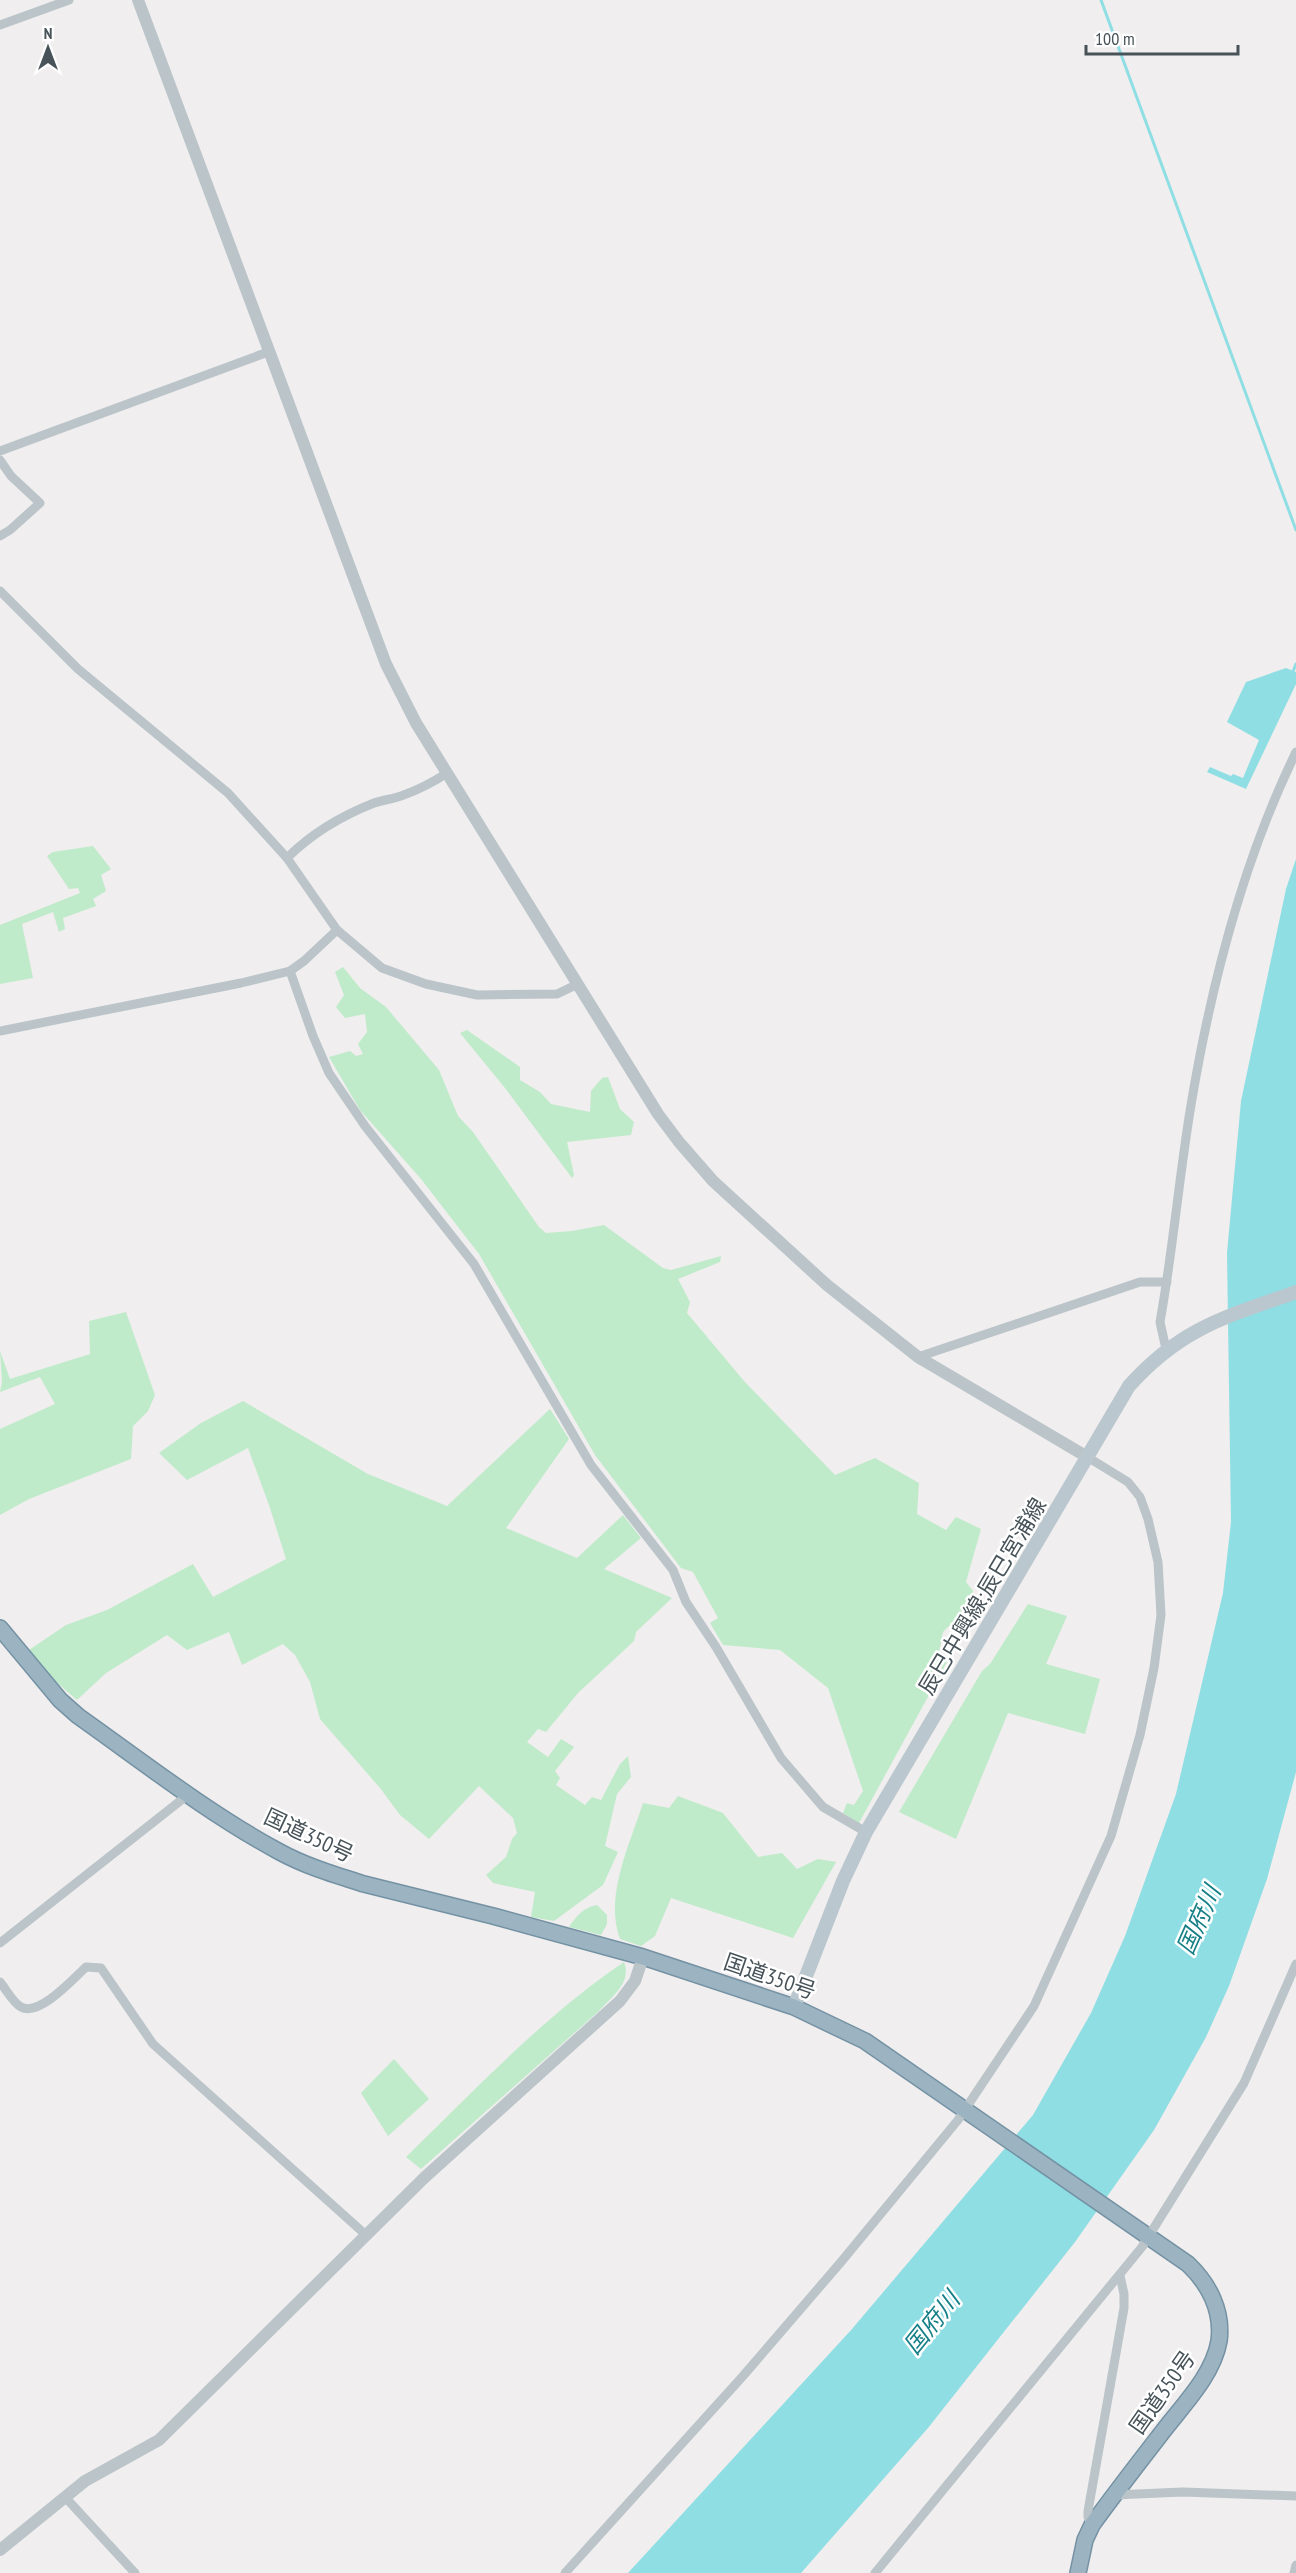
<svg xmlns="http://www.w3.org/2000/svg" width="1296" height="2573" font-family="'PT Sans Narrow','Noto Sans JP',sans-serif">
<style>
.green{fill:#bfebca}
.water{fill:#8fdee4}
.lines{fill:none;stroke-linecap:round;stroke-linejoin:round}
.stream{stroke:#8fdee4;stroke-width:3}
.trunk-casing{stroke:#7492a4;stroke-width:18}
.minor{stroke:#bac4c9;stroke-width:9}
.tertiary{stroke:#bac4c9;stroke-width:12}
.secondary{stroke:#bbc7ce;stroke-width:14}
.trunk{stroke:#9cb4c2;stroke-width:15}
.labels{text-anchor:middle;stroke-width:5;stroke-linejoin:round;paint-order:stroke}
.street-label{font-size:22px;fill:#475359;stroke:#fff}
.water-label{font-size:24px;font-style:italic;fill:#178087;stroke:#fff}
</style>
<rect width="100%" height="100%" fill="#f0eeee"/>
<g class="green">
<path d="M93,846L111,869L101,875L106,891L93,899L96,906L63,918L65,929L59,932L53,912L22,924L33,978L0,984V925L80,893L78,888L69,889L47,856L53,852Z"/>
<path d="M343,967L360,988L386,1007L439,1070L458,1116L473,1132L539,1227L546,1233L572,1231L604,1225L663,1268L671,1270L721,1256L720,1262L678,1279L690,1302L687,1313L744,1381L835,1475L875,1458L919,1483L917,1514L946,1530L956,1517L981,1529L966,1582L973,1591L970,1605L943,1632L939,1653L948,1660L859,1823L843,1813L847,1803L854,1805L863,1791L828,1688L780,1650L723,1645L710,1623L718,1618L693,1572L681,1568L595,1455L479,1254L421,1179L360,1110L329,1057L350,1051L356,1056L363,1054L358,1044L367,1032L365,1014L345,1018L336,1007L344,995L335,972Z"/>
<path d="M467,1030L520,1067V1080L540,1092L551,1104L590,1112L591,1091L602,1078L608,1077L620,1109L634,1122L631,1135L567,1142L574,1175L572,1178L505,1088L460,1033Z"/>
<path d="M126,1312L155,1395L148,1411L133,1426L131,1459L29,1499L0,1515V1429L55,1404L40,1377L0,1392L2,1382L0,1351L10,1379L90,1354L89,1321Z"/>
<path d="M243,1401L368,1474L447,1506L550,1409L569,1439L506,1528L577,1558L623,1515L641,1538L604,1569L672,1598L636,1632L634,1641L578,1693L546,1732L538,1729L527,1742L548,1757L561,1739L574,1747L555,1771L560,1778L556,1785L585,1805L592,1797L601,1800L620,1764L628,1756L631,1777L617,1794L605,1846L618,1852L603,1885L554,1921L531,1917L535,1892L493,1883L486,1875L506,1857L512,1839L517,1833L513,1818L479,1786L429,1839L400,1815L380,1788L320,1719L310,1682L295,1655L283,1644L242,1665L229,1632L187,1650L167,1635L106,1673L77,1700L54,1680L29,1650L66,1625L107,1610L193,1564L213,1597L286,1559L269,1505L248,1448L187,1480L159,1453L201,1423Z"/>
<path d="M1028,1604L1067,1616L1046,1664L1100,1679L1085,1734L1008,1713L956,1839L899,1812L982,1671L990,1664Z"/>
<path d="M678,1796L723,1813L758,1857L782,1853L797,1869L818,1859L836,1862L793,1938L671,1898L655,1936L641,1946L620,1939C604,1897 630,1844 643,1803L669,1808Z"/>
<path d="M597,1905L607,1915V1924L601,1935L569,1927C577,1915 583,1908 597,1905Z"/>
<path d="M624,1962C632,1983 612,1996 599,2011L421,2169L406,2157C476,2089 543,2017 624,1962Z"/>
<path d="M394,2059L429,2099L388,2136L361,2093Z"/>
</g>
<g class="water">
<path d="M1286,668L1296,672V684L1246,789L1207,772L1210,767L1231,776L1233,774L1243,778L1259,740L1227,722L1246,682Z"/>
<path d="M1296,859V1772L1267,1879L1229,1986L1206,2037L1154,2130L1075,2242L928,2428L801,2573H628L852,2329L1033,2115L1091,2013L1125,1936L1176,1794L1223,1593L1231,1522L1227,1253L1241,1101L1286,889Z"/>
</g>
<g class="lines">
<g class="stream">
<path d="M1101,0L1296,530"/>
<path d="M1292,674L1296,664"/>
</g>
<g class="trunk-casing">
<path id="trunk" d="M0,1628L60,1700L78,1716C143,1762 208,1813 278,1851C305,1866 335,1875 364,1884L493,1916L643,1957L794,2007L865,2041L1188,2264C1209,2284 1223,2311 1219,2341C1213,2375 1184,2404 1164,2430C1140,2461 1115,2493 1092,2525L1085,2540L1078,2573"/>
</g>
<g class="minor">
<path d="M0,25L69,0"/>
<path d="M0,451L268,352"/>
<path d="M0,460L11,476L40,503L10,530L0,536"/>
<path d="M0,591L78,669L228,793L287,858L337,930L382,968L426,984L477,995L557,994L578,984"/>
<path d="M287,858C312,833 341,816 374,803C383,800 392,799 401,796C418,790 432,783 447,773"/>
<path d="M290,971L313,1036L329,1073L365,1126L474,1264L591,1465L673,1570L686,1602L716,1647L781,1758L823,1807L866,1832"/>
<path d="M0,1031L241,983L290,971L304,961L337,930"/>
<path d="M1166,1349L1160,1322C1173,1250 1179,1177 1191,1105C1211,985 1243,861 1296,752"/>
<path d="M918,1357L1140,1282H1167"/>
<path d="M0,1943L189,1794"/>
<path d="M0,1982C6,1989 13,2003 21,2007C39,2017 73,1979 86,1967L101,1968L153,2044L366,2235"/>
<path d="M1114,2495L1183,2492L1296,2496"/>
<path d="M65,2497L135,2573"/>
<path d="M1092,2525L1088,2517V2511L1124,2308V2294L1120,2276"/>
<path d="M565,2573L743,2376L841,2262L958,2120L1034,2006L1111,1836L1140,1735L1154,1668L1161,1615L1158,1562L1148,1519L1140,1497L1128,1482L1089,1458"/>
<path d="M875,2573L1142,2247L1244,2083L1296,1964"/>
<path d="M1294,2573L1296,2565"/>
</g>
<g class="tertiary">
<path d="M138,0L386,664L416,723L658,1114L679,1142L713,1181L827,1285L918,1357L1089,1458"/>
<path d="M0,2550L85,2481L159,2440L424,2178L620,2001L635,1981L643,1957"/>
</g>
<path class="secondary" d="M794,2007L843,1881L866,1832L1129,1386C1181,1328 1225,1317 1296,1292"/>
<use href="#trunk" class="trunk"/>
</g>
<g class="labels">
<g class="street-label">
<text transform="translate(982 1596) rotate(-59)" y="8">辰巳中興線;辰巳宮浦線</text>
<text transform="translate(309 1835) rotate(25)" y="8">国道350号</text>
<text transform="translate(770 1976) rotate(19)" y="8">国道350号</text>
<text transform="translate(1162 2392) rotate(-55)" y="8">国道350号</text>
</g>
<g class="water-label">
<text transform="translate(1199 1920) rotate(-66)" y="8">国府川</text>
<text transform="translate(932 2323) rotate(-51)" y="8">国府川</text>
</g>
</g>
<g transform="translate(48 48)" stroke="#ffffff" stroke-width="4.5" paint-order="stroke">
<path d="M0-4.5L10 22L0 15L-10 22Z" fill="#475359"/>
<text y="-9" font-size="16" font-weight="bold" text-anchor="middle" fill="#475359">N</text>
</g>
<path d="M1086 45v9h152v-9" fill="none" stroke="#475359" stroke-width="3"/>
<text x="1095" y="45" font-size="18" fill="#475359" stroke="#ffffff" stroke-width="4.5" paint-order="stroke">100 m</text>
</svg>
